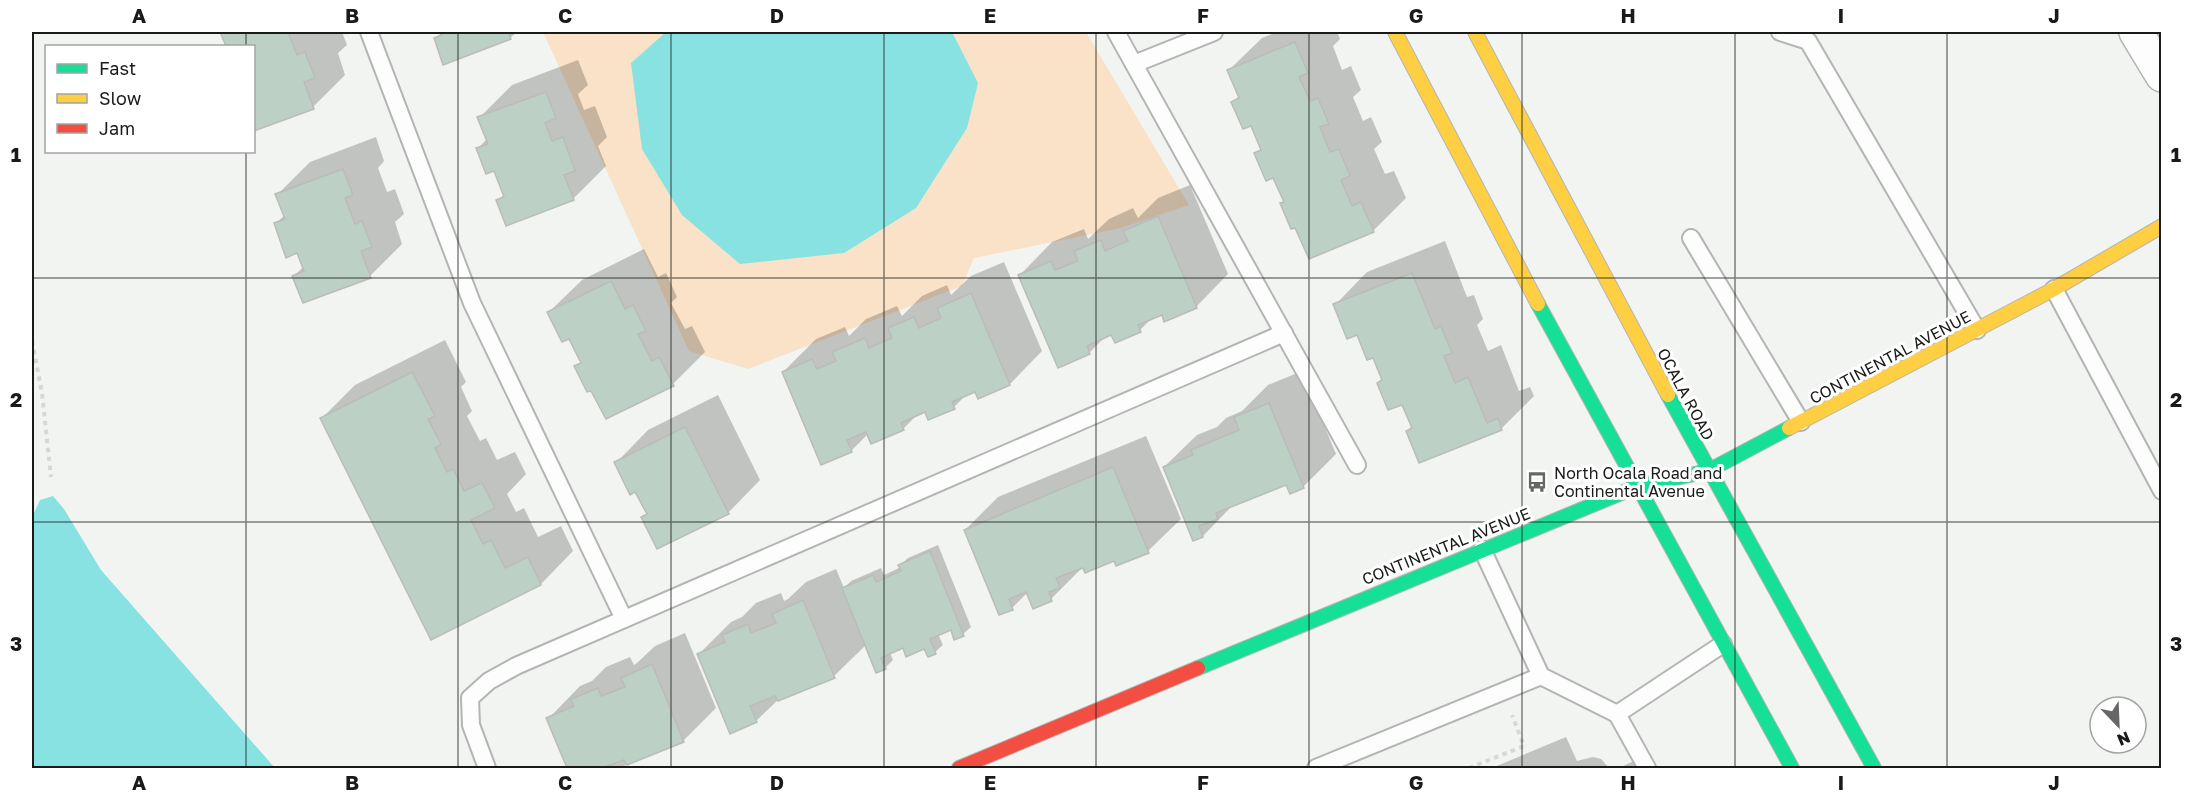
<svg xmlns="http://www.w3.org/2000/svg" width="2193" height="800" font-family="'Golos Text',sans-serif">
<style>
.green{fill:#f9e2c7}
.water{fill:#89e2e2}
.shadow{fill:#0003}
.building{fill:#bcd0c6;stroke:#babcbb;stroke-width:1.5}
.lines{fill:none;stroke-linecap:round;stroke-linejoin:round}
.lane-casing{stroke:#b3b5b3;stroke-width:20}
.street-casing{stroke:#b3b5b3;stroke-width:36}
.fast-casing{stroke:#b3b5b3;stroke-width:16}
.slow-casing{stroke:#b3b5b3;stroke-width:16}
.jam-casing{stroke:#b3b5b3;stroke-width:16}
.path{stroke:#d6d7d6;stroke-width:4;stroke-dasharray:4.5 4.5;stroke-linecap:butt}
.lane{stroke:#fdfdfd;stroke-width:16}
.street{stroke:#fdfdfd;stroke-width:33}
.fast{stroke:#16e098;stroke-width:14}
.slow{stroke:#ffcf43;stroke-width:14}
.jam{stroke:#f24e42;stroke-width:14}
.grid{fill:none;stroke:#191b19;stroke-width:1.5;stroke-opacity:0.55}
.labels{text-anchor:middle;stroke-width:6;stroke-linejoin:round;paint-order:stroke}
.street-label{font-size:16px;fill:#191b19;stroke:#fff}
.poi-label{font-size:16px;fill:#191b19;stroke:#fff;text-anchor:start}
.neatline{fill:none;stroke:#191b19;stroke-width:2}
.grid-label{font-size:20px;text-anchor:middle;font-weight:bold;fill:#191b19}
</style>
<rect width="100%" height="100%" fill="#f2f4f1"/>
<path class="green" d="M543,32H1086L1189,205L1121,228L974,258L962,286L748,369L689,351Z"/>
<g class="water">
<path d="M666,32H952L978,83L967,128L916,208L844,253L740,264L682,215L642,149L631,63Z"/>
<path d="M53,496L64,509L101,570L275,768H32L34,513L40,500Z"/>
</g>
<g class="shadow">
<path d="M222,32H342L347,45L338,53L345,75L313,107L254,130V46H226Z"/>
<path d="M442,32H517L510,38H436Z"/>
<path d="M1277,32H1337L1340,39L1333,46L1342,70L1351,66L1361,90L1353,97L1363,121L1371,117L1382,142L1374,149L1385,174L1394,171L1406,198L1373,231L1296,226L1282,204L1285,201L1274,176L1256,154L1262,148L1252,124L1233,102L1240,95L1229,70L1262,38Z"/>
<path d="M578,60L588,85L578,94L584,110L595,106L607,137L598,146L606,166L573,199L498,200L505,194L495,169L478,148L487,139L479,118L512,85Z"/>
<path d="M376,137L384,161L378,168L387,192L395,189L404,214L395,222L402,244L370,276H294L304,266L298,251L275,224L285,215L277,195L310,162Z"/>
<path d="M1190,185L1228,274L1196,307L1162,313L1153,317L1140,330L1112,333L1106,336L1090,352L1058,366L1020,275L1052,242L1084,229L1088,239L1109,219L1133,208L1138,218L1158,198Z"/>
<path d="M1445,241L1467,297L1474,295L1483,319L1477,325L1488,351L1501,345L1519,391L1530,387L1534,396L1501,429L1407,431L1412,426L1402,403L1379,383L1383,379L1374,356L1335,305L1367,272Z"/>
<path d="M644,249L658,277L666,273L677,297L671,303L685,329L692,326L705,352L673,384L592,389L576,367L582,361L570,337L549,312L582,280Z"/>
<path d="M1004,262L1042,351L1010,384L979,397L976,390L967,394L954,407L926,410L918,414L903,429L868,434L851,451L783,372L816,339L845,327L849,336L866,319L897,306L902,316L922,296L947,285L951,295L971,276Z"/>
<path d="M445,340L466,382L461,387L472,411L467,416L480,441L486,438L497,460L515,452L526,474L507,494L516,512L524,508L538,537L561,526L573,551L541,584L432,638L322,418L355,385Z"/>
<path d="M1302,371L1336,454L1303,487L1287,483L1234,504L1203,536L1194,539L1164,467L1197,435L1217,427L1226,418L1242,411L1268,385Z"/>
<path d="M718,395L760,480L728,513L643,517L647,513L636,490L616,463L648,430Z"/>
<path d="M1146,436L1181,519L1148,551L1084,566L1051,599L1028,592L1012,608L965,530L998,497Z"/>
<path d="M938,545L971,627L963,634L951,628L938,634L943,645L935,652L925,647L903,646L890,653L893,660L885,668L866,645L834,676L778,700L756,721L698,655L731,622L742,617L756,603L781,593L784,601L788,599L806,582L836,569L844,588L851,581L881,568L884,575L901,567L900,565L908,558Z"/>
<path d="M685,633L716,708L684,740L627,764L622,768H568L548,719L580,686L592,681L606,667L630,657L634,665L637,663L655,646Z"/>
<path d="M1566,737L1577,761L1593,757L1601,759L1609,768H1492Z"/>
<path d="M1636,760L1640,768H1619Z"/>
</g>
<g class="building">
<path d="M220,32H288L297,55L305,52L315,78L304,82L314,109L254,131V46H226Z"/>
<path d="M440,32H508L511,39L443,65L434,38L442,35Z"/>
<path d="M1295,42L1308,73L1299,77L1310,101L1318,98L1329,124L1320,127L1330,152L1339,149L1350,176L1341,180L1352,206L1361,202L1374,232L1309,259L1295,228L1291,229L1280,203L1284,202L1273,178L1266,181L1254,153L1261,150L1251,126L1243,129L1231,102L1239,98L1227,70Z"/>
<path d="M546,92L556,118L545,123L552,141L563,137L575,171L564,175L574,200L506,226L496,200L504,197L494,171L486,174L476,148L488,144L477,117Z"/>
<path d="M343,169L353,195L345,198L355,224L362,221L372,247L361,251L371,278L303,303L292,276L304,271L297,253L286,258L274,223L285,219L275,194Z"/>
<path d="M1158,216L1197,308L1164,322L1162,315L1138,325L1141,332L1115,343L1111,335L1087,346L1090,354L1058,368L1018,275L1051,261L1055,270L1078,261L1074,251L1101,240L1105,251L1128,241L1123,231Z"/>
<path d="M1412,273L1435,329L1441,326L1452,353L1444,356L1455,383L1468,377L1487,423L1498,418L1502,430L1419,463L1406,431L1412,428L1402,405L1388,410L1377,383L1382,380L1373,358L1367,360L1357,335L1347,339L1333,304Z"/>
<path d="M611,281L625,309L633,305L646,331L638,334L652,361L659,357L674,386L606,419L591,391L587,392L574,366L581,363L569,339L562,342L547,312Z"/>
<path d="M971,293L1010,385L978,399L975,392L952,402L955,409L928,420L925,412L901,423L904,430L871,444L866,432L847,440L852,452L821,465L782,372L812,359L817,369L836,361L832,352L865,338L869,348L892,338L888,328L914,317L919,328L941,318L937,308Z"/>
<path d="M412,372L435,416L428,419L441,444L435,448L447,472L453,469L464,491L482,483L495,508L471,520L483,544L491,540L505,568L528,557L541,585L431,640L320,418Z"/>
<path d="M1269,403L1304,488L1290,494L1286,485L1216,513L1218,519L1199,526L1203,537L1193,541L1163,467L1193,455L1191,450L1239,430L1234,417Z"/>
<path d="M685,427L729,514L657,549L641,517L647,514L635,492L630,495L614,462Z"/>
<path d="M1113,467L1149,553L1116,566L1114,561L1085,573L1083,568L1056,578L1060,588L1049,592L1052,601L1033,609L1026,592L1009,599L1013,610L999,615L964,530Z"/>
<path d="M930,551L964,636L954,640L951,630L930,639L936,654L928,657L924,649L906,657L903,648L881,658L886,669L876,673L842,588L873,575L876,582L901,571L898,565Z"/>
<path d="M803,600L835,678L778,701L775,696L750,706L757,722L730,734L697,654L725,642L722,635L748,624L751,633L776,623L772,614Z"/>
<path d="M652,664L684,742L627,765L624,760L602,768H567L546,718L574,706L571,699L598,688L601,696L625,687L621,678Z"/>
</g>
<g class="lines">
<g class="lane-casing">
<g id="lane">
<path d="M369,32L472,303L624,619"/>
<path d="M1116,32L1357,465"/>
<path d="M1780,32L1808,41L1977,330"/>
<path d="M1134,64L1214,32"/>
<path d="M1691,238L1801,422"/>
<path d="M2054,289L2162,491"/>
<path d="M1482,549L1541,676L1617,714L1647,768"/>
<path d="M1617,714L1723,644"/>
<path d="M487,768L471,725L470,698L489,681L516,666L1284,333"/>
<path d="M1316,768L1541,676"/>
</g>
</g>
<g class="street-casing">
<path id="street" d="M2136,32L2162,75"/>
</g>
<g class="fast-casing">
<g id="fast">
<path d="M1538,304L1792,768"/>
<path d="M1668,395L1874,768"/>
<path d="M1198,668L1636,487L1708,471L1789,428"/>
</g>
</g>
<g class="slow-casing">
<g id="slow">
<path d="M1395,32L1538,304"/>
<path d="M1475,32L1668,395"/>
<path d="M1789,428L2054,289L2162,226"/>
</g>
</g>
<g class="jam-casing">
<path id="jam" d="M959,768L1198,668"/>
</g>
<g class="path">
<path d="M32,341L42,393L51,477"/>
<path d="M1469,768L1524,746L1512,715"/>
</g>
<use href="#lane" class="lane"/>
<use href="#street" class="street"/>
<use href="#fast" class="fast"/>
<use href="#slow" class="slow"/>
<use href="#jam" class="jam"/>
</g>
<path class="grid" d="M246,32V46M458,32V768M671,32V768M884,32V768M1096,32V768M1309,32V768M1522,32V768M1735,32V768M1947,32V768M246,152V768M32,278H2162M32,522H2162"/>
<defs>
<g id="bus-bare" transform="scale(1.62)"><path d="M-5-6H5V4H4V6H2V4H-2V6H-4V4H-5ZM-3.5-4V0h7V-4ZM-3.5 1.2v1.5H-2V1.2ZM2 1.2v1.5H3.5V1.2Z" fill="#656765" stroke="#fff" stroke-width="2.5" paint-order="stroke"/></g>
</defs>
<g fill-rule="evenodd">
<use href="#bus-bare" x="1537" y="482"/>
</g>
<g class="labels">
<g class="street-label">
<text transform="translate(1890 357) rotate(-28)" y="6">CONTINENTAL AVENUE</text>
<text transform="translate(1686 394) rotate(62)" y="6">OCALA ROAD</text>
<text transform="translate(1446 546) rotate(-22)" y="6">CONTINENTAL AVENUE</text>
</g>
<g class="poi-label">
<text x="1554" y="479">North Ocala Road and<tspan x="1554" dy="18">Continental Avenue</tspan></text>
</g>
</g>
<rect width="2193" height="800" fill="none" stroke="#ffffff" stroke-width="66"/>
<rect x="45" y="45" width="210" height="108" fill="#ffffff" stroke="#a3a4a3" stroke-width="1.5"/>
<rect x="57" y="64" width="30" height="9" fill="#16e098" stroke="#a3a4a3" stroke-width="1.5"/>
<text x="99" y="75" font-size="18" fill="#191b19">Fast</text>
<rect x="57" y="94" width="30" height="9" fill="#ffcf43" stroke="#a3a4a3" stroke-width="1.5"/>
<text x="99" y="105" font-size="18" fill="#191b19">Slow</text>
<rect x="57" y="124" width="30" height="9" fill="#f24e42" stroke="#a3a4a3" stroke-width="1.5"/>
<text x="99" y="135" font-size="18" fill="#191b19">Jam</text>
<g transform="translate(2118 725) rotate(157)"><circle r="28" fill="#ffffff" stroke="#a3a4a3" stroke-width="1.5"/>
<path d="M0-4.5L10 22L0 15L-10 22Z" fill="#656765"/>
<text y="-9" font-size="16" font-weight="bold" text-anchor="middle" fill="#191b19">N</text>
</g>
<rect x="33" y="33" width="2127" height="734" class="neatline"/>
<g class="grid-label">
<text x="139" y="23">A</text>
<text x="352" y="23">B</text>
<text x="565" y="23">C</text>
<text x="777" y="23">D</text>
<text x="990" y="23">E</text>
<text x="1203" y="23">F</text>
<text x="1416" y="23">G</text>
<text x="1628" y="23">H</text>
<text x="1841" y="23">I</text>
<text x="2054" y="23">J</text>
<text x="16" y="162">1</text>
<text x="2176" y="162">1</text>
<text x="16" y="407">2</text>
<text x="2176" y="407">2</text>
<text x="16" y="651">3</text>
<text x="2176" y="651">3</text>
<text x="139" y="790">A</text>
<text x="352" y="790">B</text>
<text x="565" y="790">C</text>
<text x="777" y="790">D</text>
<text x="990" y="790">E</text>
<text x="1203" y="790">F</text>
<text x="1416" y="790">G</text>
<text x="1628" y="790">H</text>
<text x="1841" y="790">I</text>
<text x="2054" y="790">J</text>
</g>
</svg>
